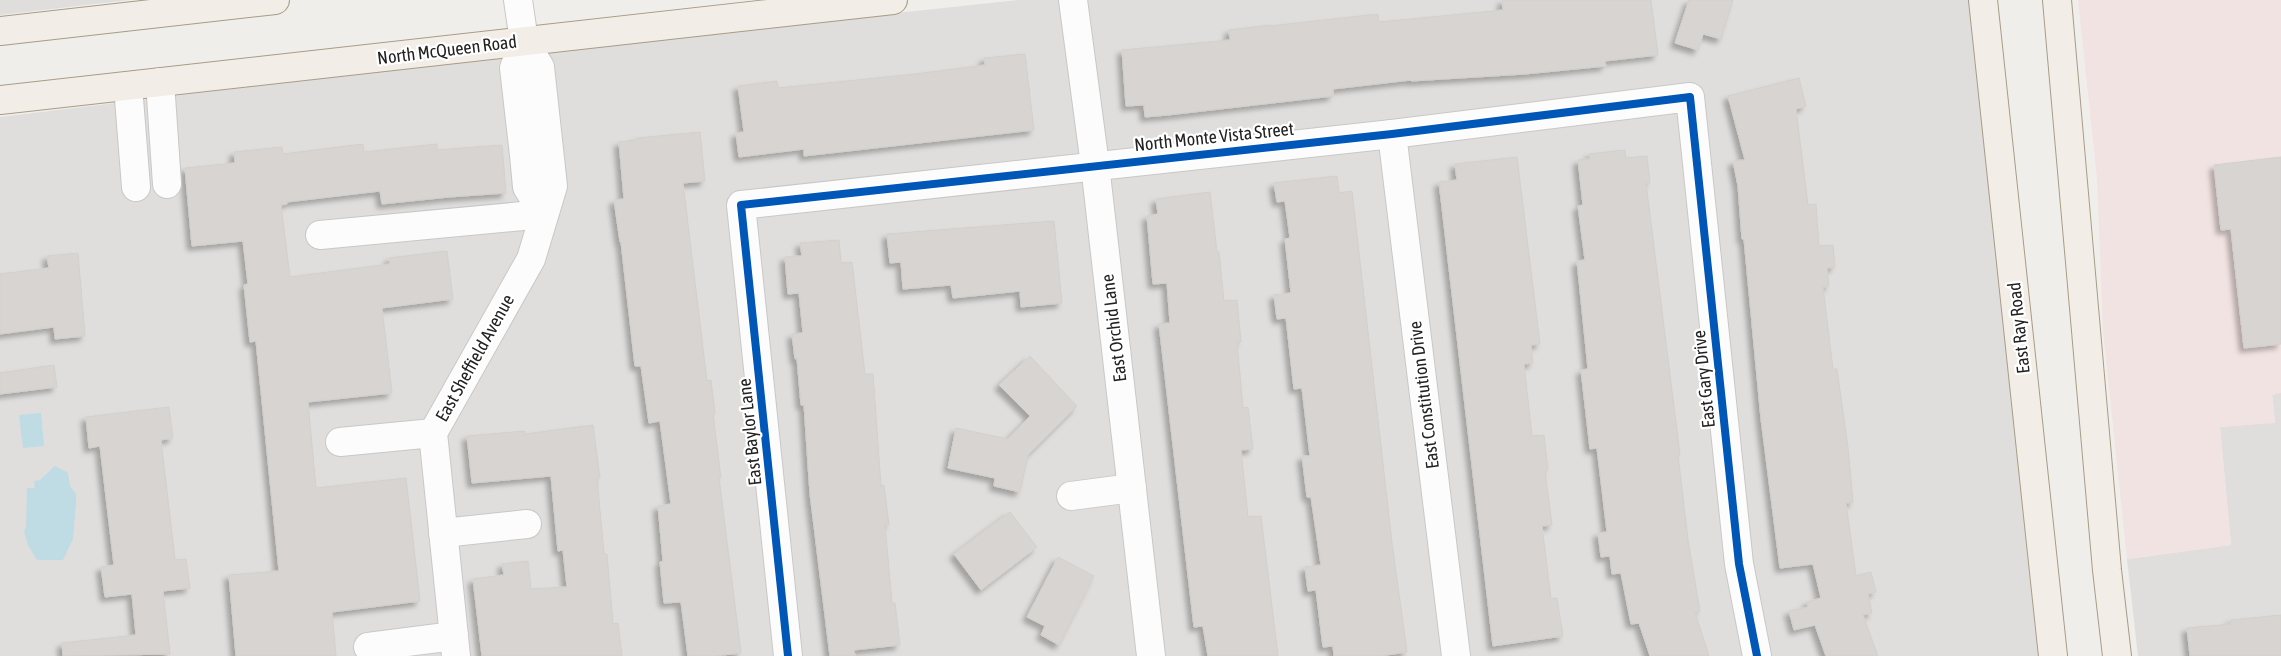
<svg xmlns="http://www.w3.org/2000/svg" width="2281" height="656" font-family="'Asap Condensed',sans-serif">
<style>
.residential{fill:#dfdedc}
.commercial{fill:#f1e3e1}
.water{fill:#bfdbe3}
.building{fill:#d7d4d2;stroke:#d3d0cc;filter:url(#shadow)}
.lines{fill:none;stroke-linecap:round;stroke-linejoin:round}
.minor-casing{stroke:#c9c8c7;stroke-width:30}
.major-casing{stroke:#a79c86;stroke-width:30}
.minor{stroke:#fdfcfc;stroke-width:28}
.major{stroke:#f3ede7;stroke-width:28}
.cycleway-casing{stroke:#fff;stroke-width:11}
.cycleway{stroke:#0057b8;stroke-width:8}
.labels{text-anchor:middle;stroke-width:4.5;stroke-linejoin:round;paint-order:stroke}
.street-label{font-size:18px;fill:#222;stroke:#fff}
</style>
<defs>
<filter id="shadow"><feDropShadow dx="-4.5" dy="4.5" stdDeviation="2.5" flood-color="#0004"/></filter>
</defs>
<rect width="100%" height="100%" fill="#f0eeeb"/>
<g class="residential">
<path d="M0,0H130L0,15Z"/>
<path d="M1018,0H1970L2040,656H0V117L571,48Z"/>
<path d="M2281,393V656H2138L2127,559L2231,545L2220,427L2275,422L2272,394Z"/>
</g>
<path class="commercial" d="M2078,0H2281V393L2272,395L2275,423L2220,427L2231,545L2127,559L2103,331L2097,178Z"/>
<g class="water">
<path d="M41,413L44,446L23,448L19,415Z"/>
<path d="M55,466L68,473L70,486L76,494V503L73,539L63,560H37L28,545L24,531L26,527L27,488H35L34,481L40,480Z"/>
</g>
<g class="building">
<path d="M1502,0H1651L1658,55L1605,61L1606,66L1525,74L1411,81V80L1333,89V96L1168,115L1145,117L1144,105L1126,106L1122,50L1230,40L1229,30L1270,25V26L1378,14L1379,22L1503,10Z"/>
<path d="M1689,0H1733L1721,39L1703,34L1698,50L1675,43Z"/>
<path d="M1025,54L1034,130L804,156V149L739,157L736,133L744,132L738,86L777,81L778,88L915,74L985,65L984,58Z"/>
<path d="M1799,78L1806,106L1796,109L1808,205L1816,204L1819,246L1833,245L1835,267L1827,268L1829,286L1823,287L1833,369H1837L1848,448L1853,502L1846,503L1856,576L1871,572L1876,592L1868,594L1872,613L1863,615L1878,656H1826L1815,625L1794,630L1789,611L1808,607L1807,602L1821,598L1813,564L1780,568L1761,419L1744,239H1742L1738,186L1733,161L1745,160L1728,96Z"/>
<path d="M700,132L705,181L683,183L707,381L711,380L715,414H713L721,478H719L741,653L714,656H688L681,602L664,603L660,562L663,561L658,506L671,504L660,421L649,423L641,366H635L621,242H620L614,200L624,199L619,142L637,140V138Z"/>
<path d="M363,144L364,152L437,144V150L502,145L506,193L449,197L382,204L380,191L287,202V204L281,205L290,277L390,264L389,258L447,251L453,299L382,308L392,393L308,402L316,488L406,478L420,601L332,612L336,656H236L229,575L279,571L256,341L250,342L244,285L248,284L243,241L192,246L185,168L235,163L234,152L282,147L283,154Z"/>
<path d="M1625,150L1626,158L1647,156L1650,183H1646L1680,455H1678L1688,540L1700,611L1695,612L1709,656H1650L1639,623L1631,624L1621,573L1612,574L1610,556L1601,557L1598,533L1607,532L1597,448L1590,449L1581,370L1588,369L1577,261L1585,260L1578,206L1583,205L1578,160L1590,159L1589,154Z"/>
<path d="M1517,157L1540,344L1531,345L1533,363L1524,364L1532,436L1544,435L1548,470L1545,471L1552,525L1542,526L1551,599L1557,598L1563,636L1493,646L1439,182L1457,180L1455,164Z"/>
<path d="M2281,157V344L2244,348L2231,229L2221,230L2214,165Z"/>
<path d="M1337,176L1339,193L1352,191L1392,543L1407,652L1380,656H1334L1333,646L1323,647L1316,590L1308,591L1305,567L1321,565L1311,497H1307L1302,456H1310L1302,388L1294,389L1286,318L1277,319L1274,295L1291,293L1285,239L1290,238L1285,201L1277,202L1274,183Z"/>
<path d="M1210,192L1217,252H1219L1224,301L1237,300L1241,342H1237L1243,408L1248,407L1253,449L1241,450L1248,517L1261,516L1278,656H1208L1203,626L1194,627L1159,324L1170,323L1167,283L1153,284L1147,216L1158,214L1156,199Z"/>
<path d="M1054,221L1062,303L1021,307L1020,291L953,298L951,285L903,289L901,262L890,263L887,234Z"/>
<path d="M839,240L841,263L852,262L865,374H873L881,486L884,485L889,525H885L892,603H895L900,645L854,650L855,656H830L810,494L804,405H801L797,358L795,359L792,334L803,333L799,293L788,294L785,257L802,256L800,243Z"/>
<path d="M78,253L85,336L55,339L54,327L0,334V274L49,268L47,256Z"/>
<path d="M1030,356L1077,406L1028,455L1020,492L994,486L995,478L948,468L956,428L1008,439L1030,416L999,385Z"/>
<path d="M54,365L57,387L0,394V373Z"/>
<path d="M169,407L173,438L161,440L175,560L186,559L190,588L163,591L170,654L63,656L62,643L136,635L132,594L105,597L101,567L114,565L100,446L89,448L86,417Z"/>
<path d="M593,425L600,478H597L604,554H607L613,624L618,623L622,656H482L473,579L504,575L502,564L528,561L531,589L567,587L563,550L558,551L551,476L472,483L467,436L525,431V434Z"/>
<path d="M1010,512L1037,547L981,590L954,554Z"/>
<path d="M1058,557L1094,576L1059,645L1041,635L1045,626L1027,617Z"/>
<path d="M2281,615V656H2190L2187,628L2231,624V620Z"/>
</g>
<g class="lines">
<g class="minor-casing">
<g id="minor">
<path d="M1073,0L1095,165L1151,656"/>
<path d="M524,41L514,68L524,155L527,187L544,214"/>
<path d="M160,82L167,184"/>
<path d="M128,86L136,187"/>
<path d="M1392,134L1456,656"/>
<path d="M320,235L544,214"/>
<path d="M340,442L433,433"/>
<path d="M1071,496L1132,488"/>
<path d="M443,533L527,524"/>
<path d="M368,647L454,636"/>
<path d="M456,656L433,433L531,259L553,186L540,67L524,41L518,0"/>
<path d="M788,656L741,205L1392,134L1690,97L1739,564L1757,656"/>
</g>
</g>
<g class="major-casing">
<g id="major">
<path d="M1983,0L2053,656"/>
<path d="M2057,0L2107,570L2117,656"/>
<path d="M0,31L275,0"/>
<path d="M0,100L893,0"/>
</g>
</g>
<use href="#minor" class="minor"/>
<use href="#major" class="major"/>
<g class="cycleway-casing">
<path id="cycleway" d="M788,656L741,205L1392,134L1690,97L1739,564L1757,656"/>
</g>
<use href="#cycleway" class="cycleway"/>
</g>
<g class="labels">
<g class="street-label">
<text transform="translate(447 50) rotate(-7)" y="6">North McQueen Road</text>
<text transform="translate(1214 137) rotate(-6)" y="6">North Monte Vista Street</text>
<text transform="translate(1114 328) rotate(-97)" y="6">East Orchid Lane</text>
<text transform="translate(2019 328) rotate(-96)" y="6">East Ray Road</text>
<text transform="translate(475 358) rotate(-61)" y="6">East Sheffield Avenue</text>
<text transform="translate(1704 379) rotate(-96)" y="6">East Gary Drive</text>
<text transform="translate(1424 395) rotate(-97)" y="6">East Constitution Drive</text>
<text transform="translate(750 432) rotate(-96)" y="6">East Baylor Lane</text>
</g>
</g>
</svg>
